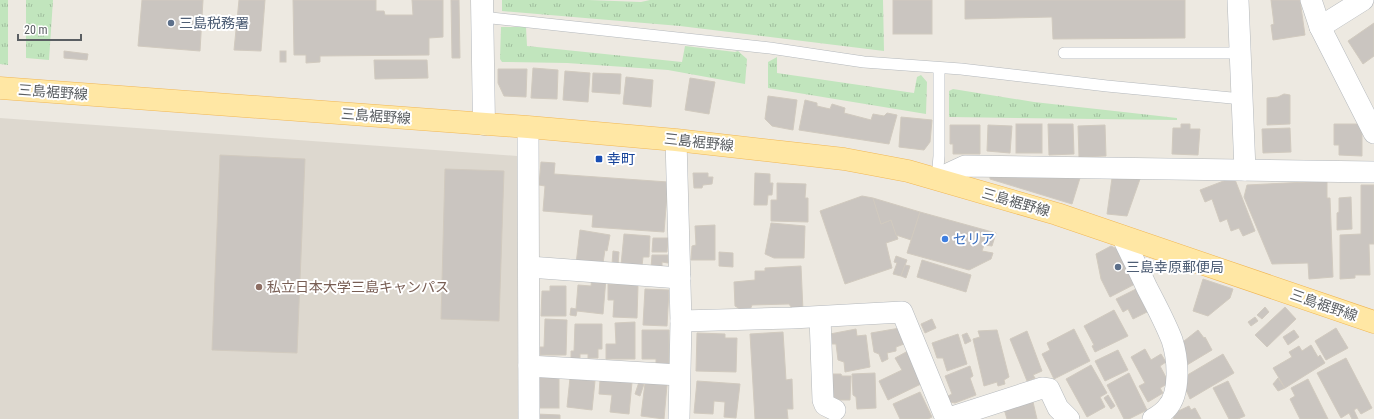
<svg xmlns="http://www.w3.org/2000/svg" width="1374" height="419" font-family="'Roboto Condensed','Noto Sans JP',sans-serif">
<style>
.education{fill:#ddd8cf}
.grass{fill:url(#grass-tufts)}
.building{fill:#cac5c0;stroke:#d1cabf}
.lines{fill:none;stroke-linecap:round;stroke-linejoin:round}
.lane-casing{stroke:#b4b8bc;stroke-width:12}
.street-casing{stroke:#b4b8bc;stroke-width:22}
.secondary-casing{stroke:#b3b7bc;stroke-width:23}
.primary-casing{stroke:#f1b755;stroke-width:23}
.lane{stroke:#fff;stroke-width:11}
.street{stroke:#fff;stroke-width:21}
.secondary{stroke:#fff;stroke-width:22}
.primary{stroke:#ffe7a4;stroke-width:22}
.service-dot{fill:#5c6f8a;stroke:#fff;stroke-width:1.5}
.transit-dot{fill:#1a4fb4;stroke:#fff;stroke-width:1.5}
.shop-dot{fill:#3f7fe0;stroke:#fff;stroke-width:1.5}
.education-dot{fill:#8d6e63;stroke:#fff;stroke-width:1.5}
.labels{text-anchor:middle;stroke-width:4;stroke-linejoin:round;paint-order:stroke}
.service-label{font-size:14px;fill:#4e5e75;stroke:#fff;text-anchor:start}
.street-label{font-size:14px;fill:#5a5e62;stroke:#fff}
.transit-label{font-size:14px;fill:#164399;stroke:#fff;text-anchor:start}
.shop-label{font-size:14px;fill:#366cbe;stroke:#fff;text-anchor:start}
.education-label{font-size:14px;fill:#785e54;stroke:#fff;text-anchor:start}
</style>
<defs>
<pattern id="grass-tufts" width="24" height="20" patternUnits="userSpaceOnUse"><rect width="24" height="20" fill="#c1e5bd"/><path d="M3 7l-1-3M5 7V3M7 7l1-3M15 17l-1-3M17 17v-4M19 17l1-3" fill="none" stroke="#a0bd9d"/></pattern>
</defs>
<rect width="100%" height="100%" fill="#ede9e1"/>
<path class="education" d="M0,118L517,156L518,419H0Z"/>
<g class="grass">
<path d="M0,0H8V65L0,64Z"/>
<path d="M26,0H53L49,60L26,58Z"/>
<path d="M502,0H588L641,2L650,0H883L884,51L680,26L502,11Z"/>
<path d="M501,27H526L527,46L682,62L685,46L735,52L738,51L747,59L745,84L668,70L567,63L502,62L500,59Z"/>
<path d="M777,57V73L914,93L917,77L921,75L927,82L926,114L768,88V62Z"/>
<path d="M953,89L1034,102L1177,118V120L949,117V91Z"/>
</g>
<g class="building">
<path d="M142,0H203L200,51L138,46Z"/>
<path d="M239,0H265L261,51L234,50Z"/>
<path d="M293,0H376V11H384L385,15H413L412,0H443V37L429,38V55L320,56V62L306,63V55H294Z"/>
<path d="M451,0H459L460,58H452Z"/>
<rect x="893" y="0" width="39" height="34"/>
<path d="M965,0H1185V38L1053,39L1052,17L965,19Z"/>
<path d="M1271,0H1300L1305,35L1273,40L1271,25L1274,24Z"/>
<path d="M1374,23V56L1363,64L1348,41Z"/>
<path d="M64,51L88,54L87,60L64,58Z"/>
<rect x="280" y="51" width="6" height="11"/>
<path d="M374,60H427L428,78L375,79Z"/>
<path d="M533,68L558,70L557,99L531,98Z"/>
<path d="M498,69H527L526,97L504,96L498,83Z"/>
<path d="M565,71L590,73L588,102L563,100Z"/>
<path d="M593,73L621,74L620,94L592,92Z"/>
<path d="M626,77L653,80L651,107L623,104Z"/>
<path d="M690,78L715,82L709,114L685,110Z"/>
<path d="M1284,94L1290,95V124L1267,125V98L1278,97Z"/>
<path d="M768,96L797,100L793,130L772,126L765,119Z"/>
<path d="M805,100L817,103V106L830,109L832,104L845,108L844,113L871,120L873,114L884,116L887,113L897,115L889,144L799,130Z"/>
<path d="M901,117L932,120L930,142L924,150L899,147Z"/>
<rect x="1016" y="124" width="26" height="29"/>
<path d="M1048,124H1073L1074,154L1049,155Z"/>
<path d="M1181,124H1190V129H1200L1198,155L1172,154L1173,128H1181Z"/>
<path d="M1334,124H1362V156L1339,155V145H1334Z"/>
<path d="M950,125H980V154H953V144H950Z"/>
<path d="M988,125L1012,126L1010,153L987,151Z"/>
<path d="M1105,125L1106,156L1079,157L1078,126Z"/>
<path d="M1290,128L1291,152L1263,153L1262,129Z"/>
<path d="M220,155L305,159L297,353L212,350Z"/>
<path d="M541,162L555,163L554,174L668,182L664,232L592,227L593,215L543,211L545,186L539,185Z"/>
<path d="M445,169L504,171L499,321L441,319Z"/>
<path d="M693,173H708V177H713L712,184L703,185L702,188H694Z"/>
<path d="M755,173L770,174V183H773L772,195H768L767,205H754Z"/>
<path d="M990,177L1080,178L1072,204L990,179Z"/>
<path d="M1234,177L1255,231L1243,236L1239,228L1231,231L1227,219L1220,222L1212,199L1205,202L1200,190Z"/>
<path d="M1112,178L1140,179L1127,216L1107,214Z"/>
<path d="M1327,181V198H1330L1333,277L1309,279L1308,263L1272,264L1244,197L1247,185Z"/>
<path d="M777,183L806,184L805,198H808V222L771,221V200H777Z"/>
<path d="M1361,185H1374V244H1369L1370,275H1355V278L1340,279V235L1361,234Z"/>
<path d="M862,196L873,198L881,224L891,220L898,239L886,243L892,268L845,284L820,211Z"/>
<path d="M1351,197L1352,229L1337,230V213L1339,212V198Z"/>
<path d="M873,198L920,212L911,240L896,235L891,220L881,224Z"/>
<path d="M920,212L996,233L992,246L984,245L982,251L993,253L991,259L969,270L907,253Z"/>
<path d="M771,223L805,226L804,258H774L765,254Z"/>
<path d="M715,225V260H691L692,246L696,245L695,226Z"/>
<path d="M580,230L610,235L607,251L605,250L603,263L576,264Z"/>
<path d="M624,234L650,236L649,257H643L642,266L621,265Z"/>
<path d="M653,238H668L667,252H652Z"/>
<path d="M1111,246L1121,251L1137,283L1110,297L1101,279L1096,254Z"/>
<path d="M613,251L619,252L618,265L612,264Z"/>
<path d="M719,252L733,253V267L719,266Z"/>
<path d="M652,255H668V263L662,262V269L651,268Z"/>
<path d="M896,256L907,260L901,276L893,274L897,263L894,262Z"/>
<path d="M922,260L971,275L966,292L917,277Z"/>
<path d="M905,265L910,266L906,278L901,276Z"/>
<path d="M801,266L803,311H794L789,304L752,305L750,310L740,309L735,306L734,282L755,280V271H765V268Z"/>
<path d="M592,277L606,278L603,314L577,311L576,316L570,315L571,308L576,309L578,285L591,286Z"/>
<path d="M1203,279L1233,289L1230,298L1208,316L1193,311Z"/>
<path d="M608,284L638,285L637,318L613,317L614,300H608Z"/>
<path d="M550,286H566V316H541L542,291H550Z"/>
<path d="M1140,287L1151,310L1133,319L1128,309L1123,312L1116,299Z"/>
<path d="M645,289L669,290L667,326L643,325Z"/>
<path d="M1265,307L1269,312L1262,319L1257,315Z"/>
<path d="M1285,307L1296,319L1267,347L1255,335Z"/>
<path d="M1114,310L1128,336L1095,352L1092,346L1094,345L1084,326Z"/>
<path d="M1255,317L1258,321L1251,326L1248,322Z"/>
<path d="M545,319L567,320L566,355H540V347H544Z"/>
<path d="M932,319L936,328L925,333L921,324Z"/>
<path d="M635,322V359H606V344H616L615,323Z"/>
<path d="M575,324H602V349H598V358H588V354H580V360H571V351H574Z"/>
<path d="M900,328L904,344L896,347V351L887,353L888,359L882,362L879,354L874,352L871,333Z"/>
<path d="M1336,328L1348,348L1326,360L1315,341Z"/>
<path d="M856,329L857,336L866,335L870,367L845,372L844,362L838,360L836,344H831L830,334Z"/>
<path d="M1074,329L1090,361L1054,379L1042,354L1050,350L1047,343Z"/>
<path d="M642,330H669V365H656V359H642Z"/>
<path d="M997,330L1009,377L1004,380L1005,384L998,386L997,382L984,386L973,339L980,337L978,331Z"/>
<path d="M1198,330L1204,338L1205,337L1212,350L1182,368L1179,345Z"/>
<path d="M1294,330L1299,337L1288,345L1283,337Z"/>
<path d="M1027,331L1042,371L1033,375L1035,378L1027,381L1010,339Z"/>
<path d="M783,332L786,380L792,379L793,409H787L788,419H755L750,334Z"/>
<path d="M697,333L725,334V338H737L736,372L696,371Z"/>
<path d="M967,333L971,341L965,344L962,335Z"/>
<path d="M958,334L967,364L947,371L943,358H937L932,343Z"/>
<path d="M1311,345L1318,357L1320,355L1325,363L1285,388L1273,368L1292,357L1289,352L1299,346L1302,351Z"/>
<path d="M1145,349L1151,360L1161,354L1166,362L1160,366L1169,383L1160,388L1163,393L1148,402L1139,386L1145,383L1131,357Z"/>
<path d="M1118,350L1128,370L1105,381L1095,361Z"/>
<path d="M908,351L923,383L888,400L879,381L902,370L895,358Z"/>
<path d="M1223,354L1234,373L1190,399L1187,392L1184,391V377Z"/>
<path d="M1346,358L1372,408L1361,414L1357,408L1354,410L1358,419H1352L1349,413L1341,418L1317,373Z"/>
<path d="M1091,365L1107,393L1100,397L1105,407L1087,417L1066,379Z"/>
<path d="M970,366L973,376L970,378L976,395L955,403L950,402L948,396L952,394L945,376Z"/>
<path d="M875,373L876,408L857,409L856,397L853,395L852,374Z"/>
<path d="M1129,373L1147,410L1129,419H1124L1107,385Z"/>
<path d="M833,374H841L842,376H851L850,400H834L832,389L833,383Z"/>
<rect x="536" y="377" width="23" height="31"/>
<path d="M570,378L595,381L592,410L567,407Z"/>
<path d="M1278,378L1285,388L1278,391L1273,384Z"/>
<path d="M1308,379L1328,419H1300L1290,399L1295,396L1291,388Z"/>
<path d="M600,380L632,382L629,414L610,412L612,395L599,394Z"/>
<path d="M697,381L740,384L736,418L724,417L725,402L714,401L713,414L694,413Z"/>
<path d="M1228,381L1245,416L1238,419H1229L1213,388Z"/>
<path d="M639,382L644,384L640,396L635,394Z"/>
<path d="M645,383L667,385L664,419L641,416Z"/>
<path d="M920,392L932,417L928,419H900L893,404Z"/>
<path d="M1108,395L1115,406L1111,409L1104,398Z"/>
<path d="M1033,402L1037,419H1007L1004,409Z"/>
<path d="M1189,406L1191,410L1195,408L1201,419H1174L1172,414Z"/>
<path d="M536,414L560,415V419H536Z"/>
</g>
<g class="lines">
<g class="lane-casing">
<g id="lane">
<path d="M482,17L770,48L864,62L961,69L1107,86L1242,99"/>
<path d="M1064,53H1240"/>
<path d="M937,179L939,156V68"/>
</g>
</g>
<g class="street-casing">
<g id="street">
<path d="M1238,0L1245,170"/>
<path d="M1311,0L1320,27L1374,133"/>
<path d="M1320,27L1363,0"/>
<path d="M528,127L529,419"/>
<path d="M676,140L681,321L679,419"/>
<path d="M937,179L965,166L1374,172"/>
<path d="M1122,236C1130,253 1139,270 1147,288C1156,305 1165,322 1172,340C1178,358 1181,393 1167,408C1163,413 1158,416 1153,419"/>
<path d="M529,267L680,278"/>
<path d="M820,317L823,400L825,405L835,410"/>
<path d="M681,321L792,318L902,312L946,419L1042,388L1049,389L1058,408L1069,419"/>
<path d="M529,366L679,375"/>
</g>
</g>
<g class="secondary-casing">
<path id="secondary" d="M482,0L484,124"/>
</g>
<g class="primary-casing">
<path id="primary" d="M0,88L528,127L676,140L844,159L908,171L1057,214L1374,322"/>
</g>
<use href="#lane" class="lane"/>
<use href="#street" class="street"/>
<use href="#secondary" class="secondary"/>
<use href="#primary" class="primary"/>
</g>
<g class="service-dot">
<circle cx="171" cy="23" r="4"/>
<circle cx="1118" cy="267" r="4"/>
</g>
<rect class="transit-dot" x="595" y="155" width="8" height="8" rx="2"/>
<circle class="shop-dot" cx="945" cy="239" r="4"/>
<circle class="education-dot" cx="259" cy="287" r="4"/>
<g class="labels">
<g class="service-label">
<text x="179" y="28">三島税務署</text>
<text x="1126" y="272">三島幸原郵便局</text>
</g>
<g class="street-label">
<text transform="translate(53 92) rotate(4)" y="5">三島裾野線</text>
<text transform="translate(376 116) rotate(4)" y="5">三島裾野線</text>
<text transform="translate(699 142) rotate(6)" y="5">三島裾野線</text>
<text transform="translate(1016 202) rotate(16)" y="5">三島裾野線</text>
<text transform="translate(1324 305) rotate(19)" y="5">三島裾野線</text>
</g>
<g class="transit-label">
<text x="607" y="164">幸町</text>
</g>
<g class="shop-label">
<text x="953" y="244">セリア</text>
</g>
<g class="education-label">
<text x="267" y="292">私立日本大学三島キャンパス</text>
</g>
</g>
<path d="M18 34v6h63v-6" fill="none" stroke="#5a5e62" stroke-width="2"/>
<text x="24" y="34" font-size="12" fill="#5a5e62" stroke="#ffffff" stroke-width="3" paint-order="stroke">20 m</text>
</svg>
